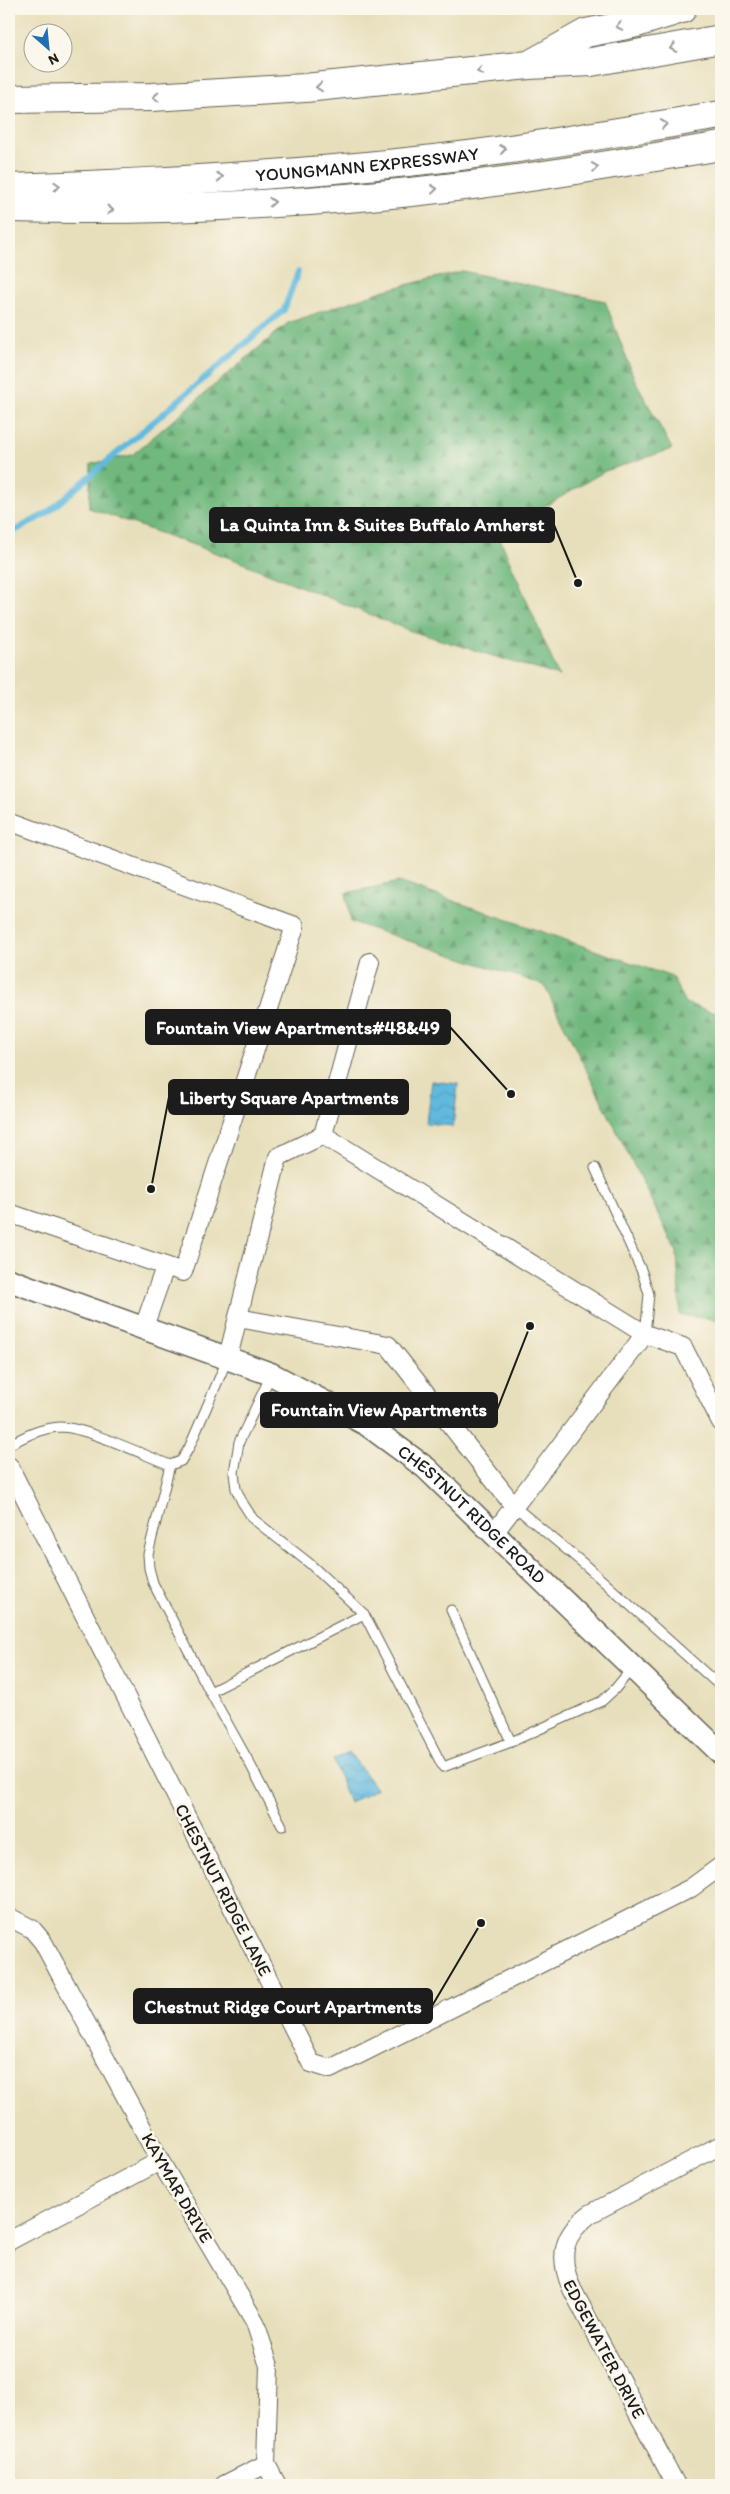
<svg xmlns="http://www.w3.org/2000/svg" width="730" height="2494" font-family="Itim,sans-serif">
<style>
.forest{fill:url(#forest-firs);stroke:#466a4d}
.water{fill:url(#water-waves);stroke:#3e6b7d}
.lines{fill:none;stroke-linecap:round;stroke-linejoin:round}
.stream{stroke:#60bade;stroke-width:6}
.service-casing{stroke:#636054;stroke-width:11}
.minor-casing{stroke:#636054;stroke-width:20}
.tertiary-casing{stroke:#636054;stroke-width:25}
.motorway-casing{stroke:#636054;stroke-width:30}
.service{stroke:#fff;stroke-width:9}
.minor{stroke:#fff;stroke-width:18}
.tertiary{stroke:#fff;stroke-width:22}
.motorway{stroke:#fff;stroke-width:28}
.oneway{stroke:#999}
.labels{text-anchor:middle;stroke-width:5;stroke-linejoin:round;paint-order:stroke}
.street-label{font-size:18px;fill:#1c1c1c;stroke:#fbf7ec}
.leader{fill:none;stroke:#1c1c1c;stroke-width:2}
.callout-dot{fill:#1c1c1c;stroke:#fbf7ec;stroke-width:2}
.callout{fill:#1c1c1c;stroke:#1c1c1c;stroke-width:2}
.callout-label{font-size:19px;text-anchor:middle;font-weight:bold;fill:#fff}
</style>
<defs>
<pattern id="forest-firs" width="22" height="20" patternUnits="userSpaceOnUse" patternTransform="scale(1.25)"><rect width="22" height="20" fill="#70b87e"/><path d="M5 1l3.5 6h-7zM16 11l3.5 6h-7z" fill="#5b9566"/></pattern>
<pattern id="water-waves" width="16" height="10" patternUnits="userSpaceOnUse" patternTransform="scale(1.25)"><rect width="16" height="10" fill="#60bade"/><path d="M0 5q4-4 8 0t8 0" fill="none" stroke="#539fbe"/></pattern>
</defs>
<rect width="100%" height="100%" fill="#fbf7ec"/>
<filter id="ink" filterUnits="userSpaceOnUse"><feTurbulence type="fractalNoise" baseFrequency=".02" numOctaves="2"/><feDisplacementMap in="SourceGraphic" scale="10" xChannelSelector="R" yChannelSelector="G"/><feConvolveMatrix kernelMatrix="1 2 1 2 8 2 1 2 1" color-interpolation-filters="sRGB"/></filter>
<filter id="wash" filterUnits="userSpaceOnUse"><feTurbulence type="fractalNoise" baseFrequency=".0096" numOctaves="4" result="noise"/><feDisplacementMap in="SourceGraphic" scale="20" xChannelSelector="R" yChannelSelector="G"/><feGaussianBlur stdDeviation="1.12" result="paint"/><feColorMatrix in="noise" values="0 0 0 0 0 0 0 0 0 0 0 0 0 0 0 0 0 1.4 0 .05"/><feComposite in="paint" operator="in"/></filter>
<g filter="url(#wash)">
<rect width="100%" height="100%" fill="#e7dfbb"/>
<g class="forest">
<path d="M462,271L605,301L634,378L672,449L605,471L498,534L559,676L408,630L233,559L89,508L91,464L132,455L288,323L382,291Z"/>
<path d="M399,882L672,977L685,1003L721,1015V1320L680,1315L677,1252L544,985L351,922L346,893Z"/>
</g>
<g class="water">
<path d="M431,1081L458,1084L453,1126L426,1123Z"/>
<path d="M349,1752L376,1789L349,1803L333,1760Z"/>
</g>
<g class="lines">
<path class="stream" d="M9,534L47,513L284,310L298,272"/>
</g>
</g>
<g filter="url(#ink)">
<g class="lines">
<g class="service-casing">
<g id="service">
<path d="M595,1168L642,1272L649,1294L645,1334"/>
<path d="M271,1375L239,1442L234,1473L236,1489L242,1502L253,1519L309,1563L364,1614L443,1767L511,1742L602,1701L615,1689L633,1667"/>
<path d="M9,1445C25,1436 41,1428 60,1427C85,1427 144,1455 170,1465L181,1461L189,1448L227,1360"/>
<path d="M170,1465L148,1554L149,1568L153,1583L210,1692L364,1614"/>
<path d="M514,1506L584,1564L721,1687"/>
<path d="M451,1610L511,1742"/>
<path d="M210,1692L250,1764L282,1826"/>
</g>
</g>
<g class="minor-casing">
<g id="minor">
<path d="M9,821L295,926L183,1272L9,1213"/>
<path d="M323,1135L645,1334L683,1347L721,1422"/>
<path d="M238,1318L388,1345L514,1506"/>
<path d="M144,1327L165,1267"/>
<path d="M228,1357L278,1157L323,1135L370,962"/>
<path d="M9,1466L311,2063L330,2069L691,1888L721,1866"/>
<path d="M494,1533L645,1334"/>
<path d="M9,1917L32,1929L43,1942L160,2161L255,2322L269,2366L266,2464L277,2485"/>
<path d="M9,2241L160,2161"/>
<path d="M224,2485L266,2464"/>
<path d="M676,2485L572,2289C558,2257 562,2235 590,2214L721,2145"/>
</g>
</g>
<g class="tertiary-casing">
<g id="tertiary">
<path id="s1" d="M9,1280L271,1374L366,1424L426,1468L721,1753"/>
</g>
</g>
<g class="motorway-casing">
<g id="motorway">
<path d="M534,62L586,33L637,23L682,9"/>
<path d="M9,99L152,97L305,88L529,65L591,62L721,39"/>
<path id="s2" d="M9,188C159,183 311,174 460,156C547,145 634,129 721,115"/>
<path d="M9,208C163,212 319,204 472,185C555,175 638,160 721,146"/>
</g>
</g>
<use href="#service" class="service"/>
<use href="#minor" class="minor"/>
<use href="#tertiary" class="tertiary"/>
<use href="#motorway" class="motorway"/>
</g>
<defs><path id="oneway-chevron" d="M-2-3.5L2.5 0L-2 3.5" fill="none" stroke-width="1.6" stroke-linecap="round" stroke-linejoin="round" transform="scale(1.25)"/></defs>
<g class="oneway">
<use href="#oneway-chevron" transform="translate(619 26) rotate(169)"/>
<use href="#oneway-chevron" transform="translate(673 48) rotate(170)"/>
<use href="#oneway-chevron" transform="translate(480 71) rotate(173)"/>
<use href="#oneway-chevron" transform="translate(319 87) rotate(175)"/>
<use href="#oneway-chevron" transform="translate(156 97) rotate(178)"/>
<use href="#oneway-chevron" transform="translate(664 124) rotate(-9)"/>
<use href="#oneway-chevron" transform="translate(503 149) rotate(-9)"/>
<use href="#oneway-chevron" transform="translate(595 167) rotate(-9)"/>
<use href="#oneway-chevron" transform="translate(220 177) rotate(-4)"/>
<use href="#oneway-chevron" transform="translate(57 186) rotate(-2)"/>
<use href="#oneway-chevron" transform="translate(434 189) rotate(-6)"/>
<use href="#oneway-chevron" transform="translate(272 202) rotate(-3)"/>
<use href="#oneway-chevron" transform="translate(110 210) rotate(-1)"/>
</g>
</g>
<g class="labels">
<g class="street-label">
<text dy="6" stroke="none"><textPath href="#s2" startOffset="359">YOUNGMANN EXPRESSWAY</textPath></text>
<text dy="6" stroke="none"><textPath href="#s1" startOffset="525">CHESTNUT RIDGE ROAD</textPath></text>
<text transform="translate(223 1890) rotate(63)" y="6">CHESTNUT RIDGE LANE</text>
<text transform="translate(177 2188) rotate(60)" y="6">KAYMAR DRIVE</text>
<text transform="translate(604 2349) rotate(62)" y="6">EDGEWATER DRIVE</text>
</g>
</g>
<path class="leader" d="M578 583L554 525M511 1094L450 1027M151 1189L169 1097M530 1326L497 1410M481 1923L432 2006"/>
<g class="callout-dot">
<circle cx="578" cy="583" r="5"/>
<circle cx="511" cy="1094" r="5"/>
<circle cx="151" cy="1189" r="5"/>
<circle cx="530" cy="1326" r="5"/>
<circle cx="481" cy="1923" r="5"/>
</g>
<g class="callout">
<rect x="210" y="508" width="344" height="34" rx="5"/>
<rect x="146" y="1010" width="304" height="34" rx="5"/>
<rect x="169" y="1080" width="239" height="34" rx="5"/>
<rect x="261" y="1393" width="236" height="34" rx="5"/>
<rect x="134" y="1989" width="298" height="34" rx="5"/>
</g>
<g class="callout-label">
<text x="382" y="531">La Quinta Inn &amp; Suites Buffalo Amherst</text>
<text x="298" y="1034">Fountain View Apartments#48&amp;49</text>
<text x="289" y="1104">Liberty Square Apartments</text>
<text x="379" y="1416">Fountain View Apartments</text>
<text x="283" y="2013">Chestnut Ridge Court Apartments</text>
</g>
<rect width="730" height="2494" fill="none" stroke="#fbf7ec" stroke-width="30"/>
<g transform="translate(48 48) rotate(153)"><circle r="24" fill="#fbf7ec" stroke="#a29f99"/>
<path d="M0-4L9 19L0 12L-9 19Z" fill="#1f6fb2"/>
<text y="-8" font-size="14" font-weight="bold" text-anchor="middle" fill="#1c1c1c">N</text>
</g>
</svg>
